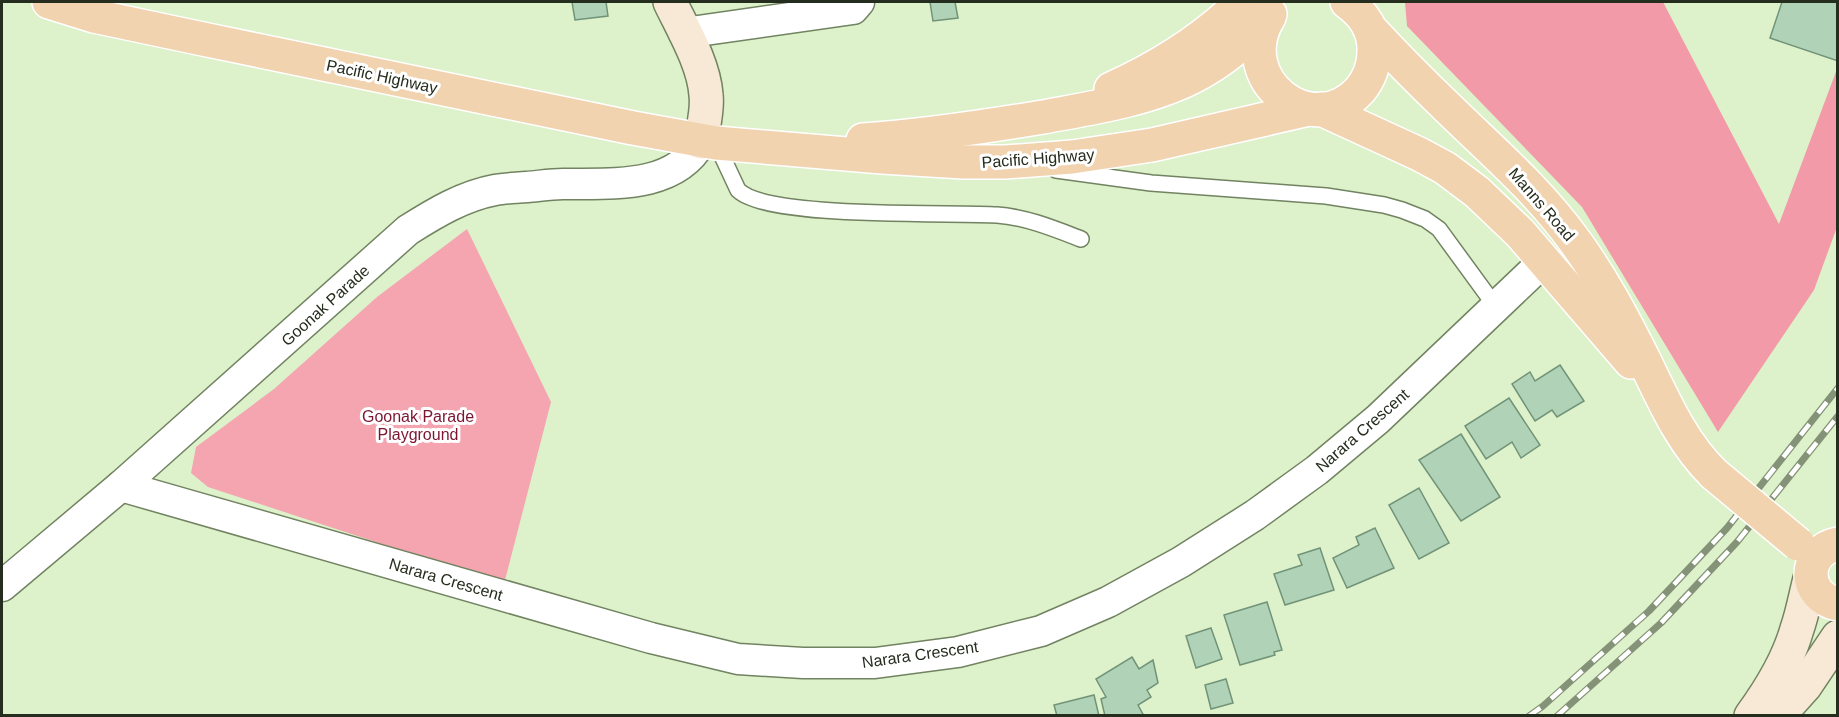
<svg xmlns="http://www.w3.org/2000/svg" width="1839" height="717" font-family="Arial,sans-serif">
<style>
.green{fill:#f5a5b0}
.forest{fill:#f29aa7}
.building{fill:#b0d3b7;stroke:#719378;stroke-width:1.5}
.lines{fill:none;stroke-linecap:round;stroke-linejoin:round}
.lane-casing{stroke:#718361;stroke-width:18}
.street-casing{stroke:#718361;stroke-width:33}
.secondary-casing{stroke:#718361;stroke-width:36}
.primary-casing{stroke:#fff;stroke-width:36}
.lane{stroke:#fff;stroke-width:15}
.street{stroke:#fff;stroke-width:30}
.secondary{stroke:#f8e9d7;stroke-width:33}
.primary{stroke:#f1d3b0;stroke-width:33}
.rail-casing{stroke:#849277;stroke-width:7}
.rail{stroke:#fff;stroke-width:4.5;stroke-dasharray:14;stroke-linecap:butt}
.primary-bridge-casing{stroke:#fff;stroke-width:36;stroke-linecap:butt}
.primary-bridge{stroke:#f1d3b0;stroke-width:33}
.labels{text-anchor:middle;stroke-width:6;stroke-linejoin:round;paint-order:stroke}
.street-label{font-size:16px;fill:#252d1e;stroke:#fff}
.park-label{font-size:16px;fill:#7b1532;stroke:#fff}
</style>
<rect width="100%" height="100%" fill="#ddf1cb"/>
<path class="green" d="M467,229L551,402L504,584L208,487L191,473L196,447L274,389L377,297Z"/>
<path class="forest" d="M1405,2H1663L1779,224L1837,69V227L1814,290L1718,432L1582,207L1407,26Z"/>
<g class="building">
<path d="M572,2H606L608,16L575,20Z"/>
<path d="M930,2H955L958,18L933,21Z"/>
<path d="M1782,2H1838V61L1770,38Z"/>
<path d="M1560,365L1584,401L1557,417L1552,410L1535,421L1512,384L1530,372L1535,381Z"/>
<path d="M1509,398L1540,445L1521,458L1512,442L1486,459L1465,426Z"/>
<path d="M1461,434L1500,497L1461,521L1419,460Z"/>
<path d="M1419,488L1449,543L1419,559L1389,505Z"/>
<path d="M1375,528L1394,568L1347,588L1333,558L1359,545L1356,537Z"/>
<path d="M1320,548L1334,590L1285,605L1274,574L1302,565L1298,555Z"/>
<path d="M1267,602L1282,650L1274,652L1275,655L1240,665L1224,615Z"/>
<path d="M1211,628L1222,659L1196,668L1186,636Z"/>
<path d="M1132,657L1139,669L1153,660L1158,683L1147,690L1151,697L1138,705L1144,716H1105L1101,699L1106,697L1096,679Z"/>
<path d="M1226,679L1233,703L1211,709L1205,685Z"/>
<path d="M1094,695L1099,716H1057L1054,705Z"/>
</g>
<g class="lines">
<g class="lane-casing">
<g id="lane">
<path d="M716,143L738,190C766,219 950,212 997,215C1026,217 1055,229 1081,239"/>
<path d="M1056,170L1151,183L1326,196L1384,205L1402,210L1425,219L1439,229L1496,307"/>
</g>
</g>
<g class="street-casing">
<g id="street">
<path d="M684,33L853,9L859,2"/>
<path d="M121,486L651,638L738,659L803,663H875L958,652L1041,631L1108,602L1181,562L1255,515L1317,470L1378,419L1544,261"/>
<path d="M2,586L121,486L408,230C435,213 463,196 495,190C505,188 516,188 527,187C539,186 551,184 563,184C610,183 674,190 701,142"/>
</g>
</g>
<g class="secondary-casing">
<g id="secondary">
<path d="M670,2C683,29 704,64 706,95C708,110 703,126 701,142"/>
<path d="M1751,716C1770,690 1788,661 1797,629C1803,612 1806,593 1811,575"/>
<path d="M1778,716L1805,686L1838,637"/>
</g>
</g>
<g class="primary-casing">
<g id="primary">
<path d="M49,2L94,16L198,38L633,128L716,143L882,157L963,162H1005L1072,157L1152,145L1309,109"/>
<path d="M1269,17C1231,79 1312,143 1360,90C1369,79 1374,66 1374,52C1375,31 1364,14 1347,2"/>
<path d="M1371,30C1396,57 1422,83 1448,108C1492,151 1538,190 1574,240C1602,278 1624,320 1645,362C1664,401 1682,443 1714,474"/>
<path d="M1111,89C1160,67 1204,39 1242,2"/>
<path d="M1321,109L1419,154L1445,168L1477,192L1520,233L1631,362"/>
<path d="M863,140C923,136 983,127 1043,117C1091,108 1140,101 1184,81C1217,66 1247,41 1270,14"/>
<path d="M1838,544C1802,551 1802,597 1838,604"/>
</g>
</g>
<use href="#lane" class="lane"/>
<use href="#street" class="street"/>
<use href="#secondary" class="secondary"/>
<use href="#primary" class="primary"/>
<g class="rail-casing">
<g id="rail">
<path d="M1529,716L1543,706L1649,611L1727,528L1838,388"/>
<path d="M1557,716L1661,623L1737,542L1838,416"/>
</g>
</g>
<use href="#rail" class="rail"/>
<g class="primary-bridge-casing">
<path id="primary-bridge" d="M1714,474L1798,544"/>
</g>
<use href="#primary-bridge" class="primary-bridge"/>
</g>
<g class="labels">
<g class="street-label">
<text transform="translate(382 76) rotate(12)" y="6">Pacific Highway</text>
<text transform="translate(1038 158) rotate(-4)" y="6">Pacific Highway</text>
<text transform="translate(1542 204) rotate(49)" y="6">Manns Road</text>
<text transform="translate(325 305) rotate(-42)" y="6">Goonak Parade</text>
<text transform="translate(1362 430) rotate(-41)" y="6">Narara Crescent</text>
<text transform="translate(446 579) rotate(16)" y="6">Narara Crescent</text>
<text transform="translate(920 654) rotate(-8)" y="6">Narara Crescent</text>
</g>
<g class="park-label">
<text x="418" y="422">Goonak Parade<tspan x="418" dy="18">Playground</tspan></text>
</g>
</g>
<rect width="1839" height="717" fill="none" stroke="#252d1e" stroke-width="6"/>
</svg>
